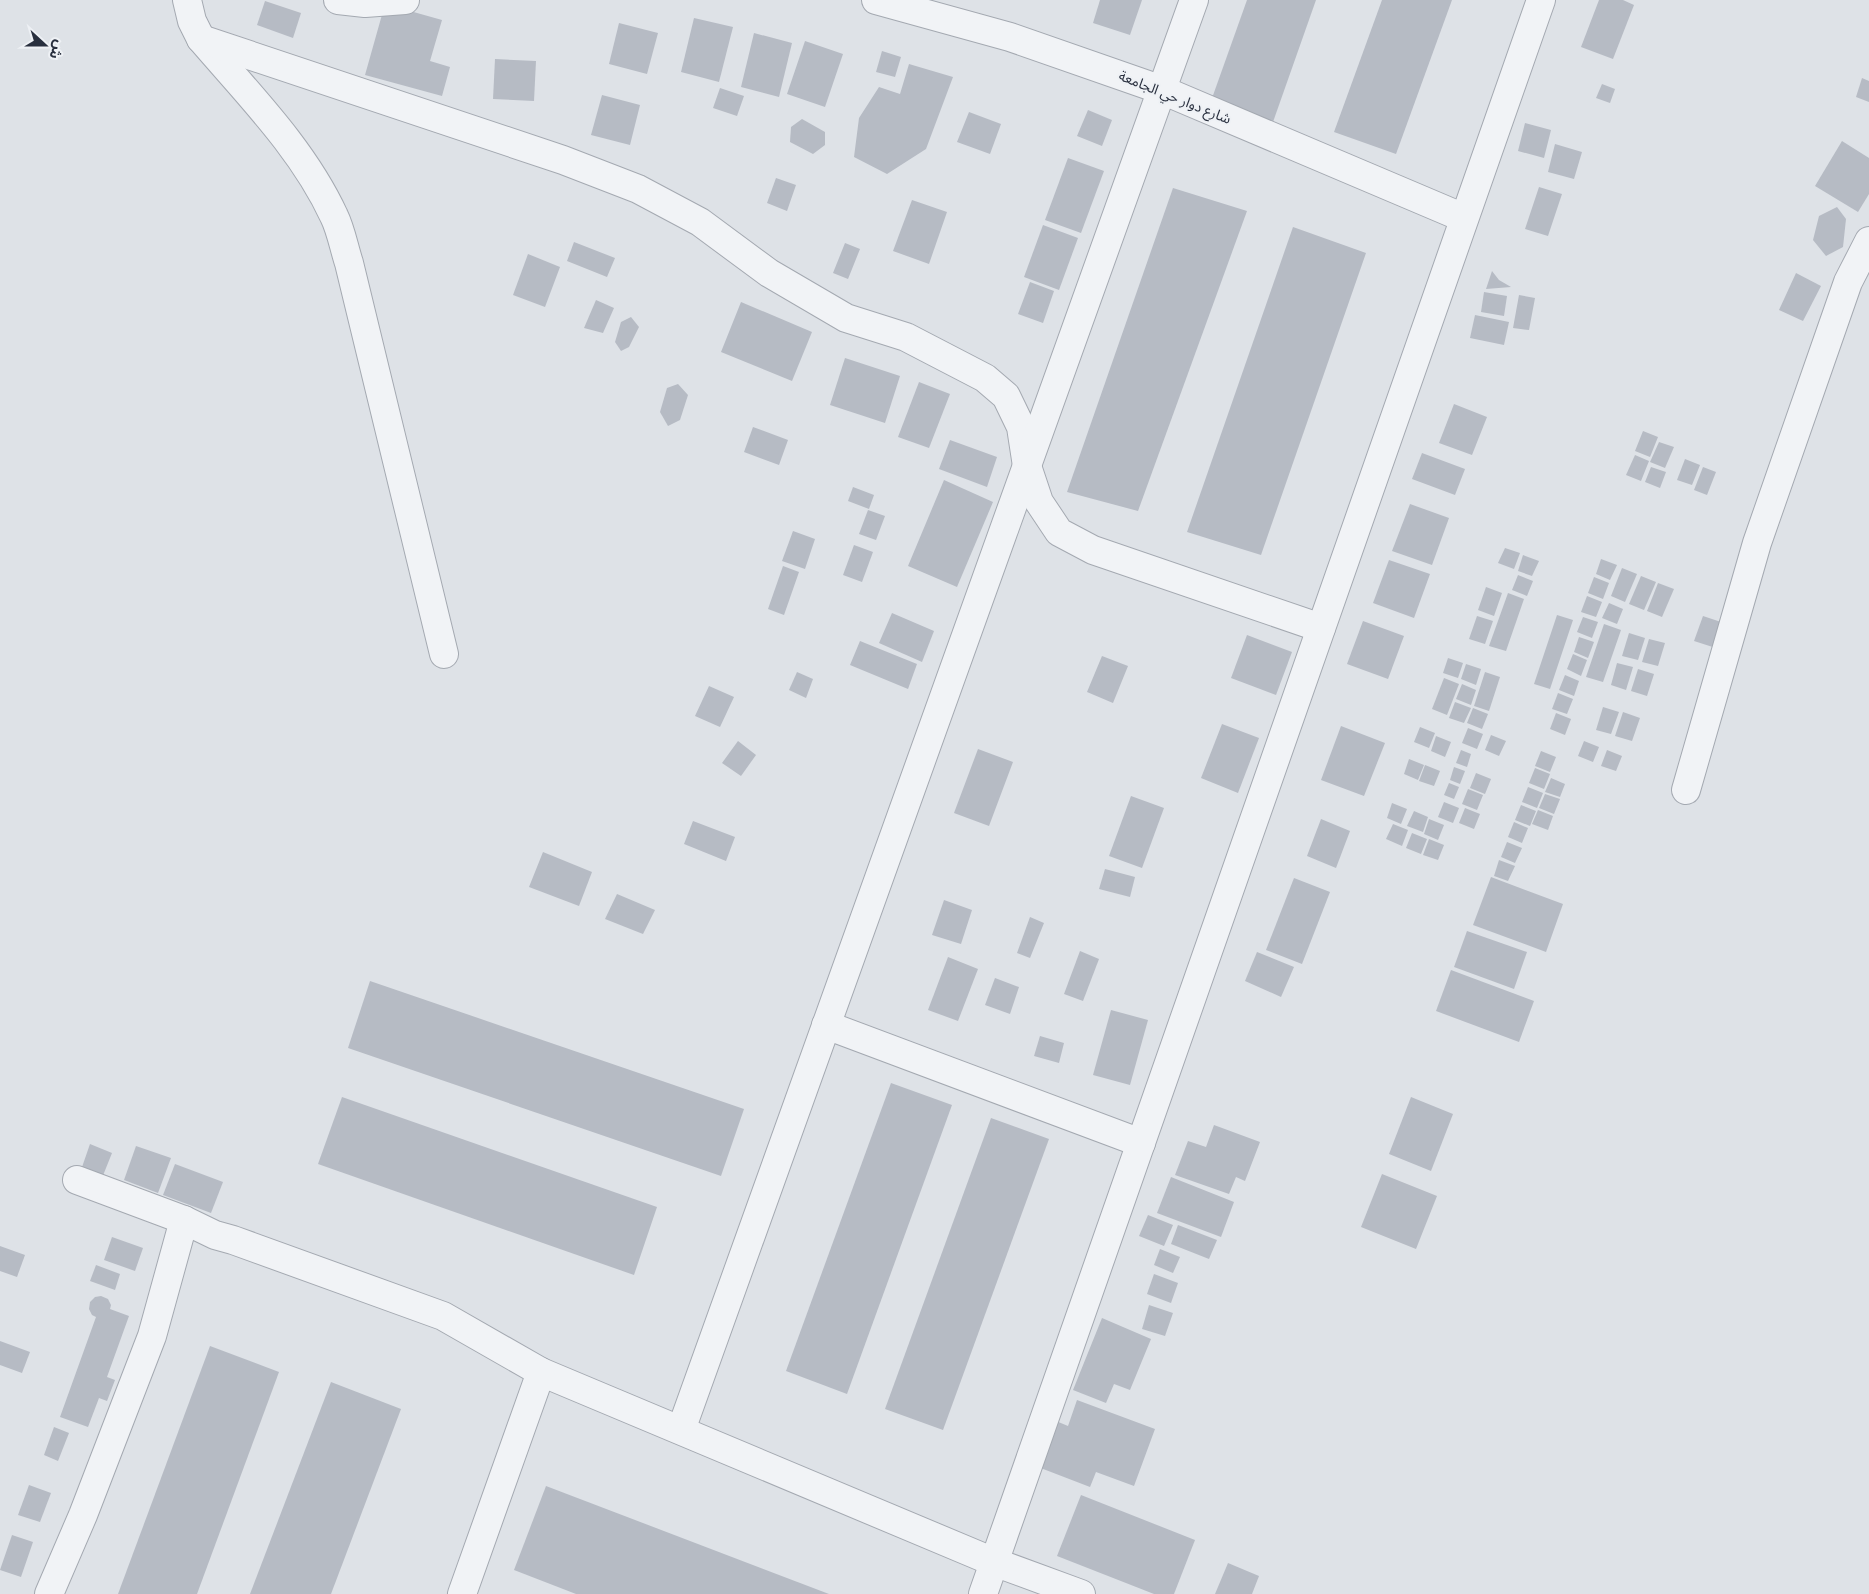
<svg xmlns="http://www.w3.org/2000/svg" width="1869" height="1594" font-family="'Open Sans','Noto Sans Arabic',sans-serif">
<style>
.building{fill:#b6bbc4}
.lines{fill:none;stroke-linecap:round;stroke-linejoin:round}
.minor-casing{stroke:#a4a9b1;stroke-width:30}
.minor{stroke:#f1f3f6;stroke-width:28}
.labels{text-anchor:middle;stroke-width:4;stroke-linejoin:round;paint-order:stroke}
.street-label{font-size:14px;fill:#282f3e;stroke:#eef1f5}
</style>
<rect width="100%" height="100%" fill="#dee2e7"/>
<g class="building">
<path d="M1100,0H1142L1130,35L1093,23Z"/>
<path d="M1247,0H1316L1273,122L1211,101Z"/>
<path d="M1382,0H1452L1396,154L1334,132Z"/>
<path d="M1599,0H1623L1634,5L1613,59L1581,47Z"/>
<path d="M265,1L301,13L293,38L257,25Z"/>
<path d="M385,4L442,20L430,61L450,67L442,96L365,75Z"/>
<path d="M694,18L733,27L719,82L681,72Z"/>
<path d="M619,23L658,33L647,74L609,64Z"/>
<path d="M754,33L792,43L779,97L741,87Z"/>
<path d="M805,41L843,54L825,107L787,94Z"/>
<path d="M882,51L901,57L895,77L876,72Z"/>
<path d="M495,59L536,61L534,101L493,99Z"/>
<path d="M909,64L953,77L926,149L887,174L854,157L859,118L879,87L900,94Z"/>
<path d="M1862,78L1869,81V102L1856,97Z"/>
<path d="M1602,84L1615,89L1610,103L1596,98Z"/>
<path d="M720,88L744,96L737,116L713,108Z"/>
<path d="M602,95L640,105L630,145L591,135Z"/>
<path d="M1088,110L1112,120L1102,146L1077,136Z"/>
<path d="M969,112L1001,124L990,154L957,142Z"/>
<path d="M802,119L825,132V145L813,154L790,142L791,127Z"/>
<path d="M1525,123L1551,130L1544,158L1518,151Z"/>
<path d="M1842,141L1869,158V194L1858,212L1815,186Z"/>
<path d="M1555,144L1582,152L1574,179L1548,172Z"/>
<path d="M1068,158L1104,171L1081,233L1045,220Z"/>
<path d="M776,178L796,185L787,211L767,203Z"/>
<path d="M1539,187L1562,194L1548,236L1525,229Z"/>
<path d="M1173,188L1247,211L1138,511L1067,492Z"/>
<path d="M912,200L947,212L929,264L893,251Z"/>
<path d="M1837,207L1846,219L1843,247L1826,256L1813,240L1819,216Z"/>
<path d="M1043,225L1078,238L1059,290L1024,277Z"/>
<path d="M1293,227L1366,253L1261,555L1187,532Z"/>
<path d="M574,242L615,258L607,277L567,261Z"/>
<path d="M845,243L860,249L848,279L833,273Z"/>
<path d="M528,254L560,267L545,307L513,295Z"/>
<path d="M1492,271L1499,280L1511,287L1486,289Z"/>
<path d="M1796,273L1821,286L1803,321L1779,310Z"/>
<path d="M1030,282L1054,291L1043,323L1018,314Z"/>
<path d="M1484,292L1507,296L1504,316L1481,312Z"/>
<path d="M1519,295L1535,298L1529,330L1513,328Z"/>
<path d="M596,300L614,308L603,333L584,328Z"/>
<path d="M741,302L812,332L792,381L721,352Z"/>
<path d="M1475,315L1509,322L1504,345L1470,338Z"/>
<path d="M631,317L639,327L629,347L621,351L615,342L621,322Z"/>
<path d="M845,358L900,376L885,423L830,405Z"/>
<path d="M919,382L950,394L929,448L898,437Z"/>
<path d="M678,384L688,395L680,420L668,426L660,412L667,388Z"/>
<path d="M1454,404L1487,417L1472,455L1439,443Z"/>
<path d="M753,427L788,440L779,465L744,452Z"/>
<path d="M1643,431L1658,437L1650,457L1635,451Z"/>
<path d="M950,440L997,457L987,487L939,469Z"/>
<path d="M1659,442L1674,447L1665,468L1650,462Z"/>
<path d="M1422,453L1465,469L1455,495L1412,479Z"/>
<path d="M1635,455L1649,461L1641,481L1626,475Z"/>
<path d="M1685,459L1700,465L1692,485L1677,480Z"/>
<path d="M1651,467L1666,472L1660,488L1645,482Z"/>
<path d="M1703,467L1716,472L1707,495L1694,490Z"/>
<path d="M944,480L993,502L957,587L908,566Z"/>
<path d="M853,487L874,495L869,509L848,501Z"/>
<path d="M1410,504L1449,518L1432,565L1392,551Z"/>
<path d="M868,510L885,516L876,540L859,534Z"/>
<path d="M793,531L815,539L805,569L782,561Z"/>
<path d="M854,545L873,552L862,582L843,575Z"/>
<path d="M1505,548L1520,553L1514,569L1498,563Z"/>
<path d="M1523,555L1539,561L1532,576L1518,571Z"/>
<path d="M1601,559L1617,565L1610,580L1596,574Z"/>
<path d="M1389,560L1430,574L1414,618L1373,603Z"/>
<path d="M783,566L799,572L784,615L768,609Z"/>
<path d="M1622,568L1637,574L1625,602L1611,596Z"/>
<path d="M1518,575L1533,581L1527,596L1512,590Z"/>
<path d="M1641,576L1656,582L1644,610L1629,604Z"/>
<path d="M1594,577L1609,583L1603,599L1588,593Z"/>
<path d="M1658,583L1674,589L1662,617L1647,611Z"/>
<path d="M1486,587L1502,593L1494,616L1478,610Z"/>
<path d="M1508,593L1524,599L1506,651L1489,646Z"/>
<path d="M1587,596L1602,602L1596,617L1581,612Z"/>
<path d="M1609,603L1623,609L1617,624L1602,618Z"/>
<path d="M892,613L934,631L922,662L879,643Z"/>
<path d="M1557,615L1573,620L1550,689L1534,684Z"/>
<path d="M1477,616L1493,621L1485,644L1469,639Z"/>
<path d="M1703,616L1730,625L1722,650L1694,641Z"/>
<path d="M1583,617L1598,622L1592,638L1577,632Z"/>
<path d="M1363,621L1404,636L1388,679L1347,664Z"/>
<path d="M1604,624L1621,630L1603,682L1586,677Z"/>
<path d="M1629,633L1645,638L1638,660L1622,656Z"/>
<path d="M1247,635L1292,652L1276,695L1231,678Z"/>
<path d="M1579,637L1594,642L1588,658L1574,652Z"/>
<path d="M1649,639L1665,643L1658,666L1642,662Z"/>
<path d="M860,641L917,664L908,689L850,665Z"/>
<path d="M1573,654L1587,660L1581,676L1567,669Z"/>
<path d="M1102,656L1128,666L1113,703L1087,692Z"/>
<path d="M1448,658L1463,663L1458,678L1443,673Z"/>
<path d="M1617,663L1633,667L1626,690L1611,685Z"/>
<path d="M1466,664L1481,669L1476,685L1461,679Z"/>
<path d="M1638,669L1654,674L1647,696L1631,691Z"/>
<path d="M797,672L813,679L806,698L789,690Z"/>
<path d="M1485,672L1500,677L1489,711L1474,706Z"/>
<path d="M1565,675L1579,681L1574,696L1559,690Z"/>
<path d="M1444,678L1459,684L1447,715L1432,709Z"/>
<path d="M1462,684L1476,690L1471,705L1456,699Z"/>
<path d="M709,686L734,697L720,727L695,716Z"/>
<path d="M1558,693L1573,699L1567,714L1552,709Z"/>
<path d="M1455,702L1471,708L1464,723L1449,718Z"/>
<path d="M1603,707L1619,712L1611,734L1596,730Z"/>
<path d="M1473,708L1488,714L1482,729L1467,723Z"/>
<path d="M1623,712L1640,718L1632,741L1615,736Z"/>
<path d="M1556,713L1571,719L1565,735L1550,729Z"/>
<path d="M1222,724L1259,738L1238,793L1201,778Z"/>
<path d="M1341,726L1385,743L1364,796L1321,780Z"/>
<path d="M1420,727L1435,733L1429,748L1414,742Z"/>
<path d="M1468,728L1483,734L1477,749L1462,743Z"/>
<path d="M1491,735L1506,741L1499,756L1485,750Z"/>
<path d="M1436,736L1451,742L1445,757L1431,751Z"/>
<path d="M738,741L756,755L741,776L722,763Z"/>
<path d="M1584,741L1599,747L1593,762L1578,756Z"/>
<path d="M978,749L1013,762L989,826L954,813Z"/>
<path d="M1461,750L1471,754L1467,767L1456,763Z"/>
<path d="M1607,750L1622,756L1616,771L1601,766Z"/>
<path d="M1541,751L1556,757L1550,772L1535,766Z"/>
<path d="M1409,759L1424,765L1418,780L1404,774Z"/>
<path d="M1425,765L1440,771L1434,786L1419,781Z"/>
<path d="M1454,767L1465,771L1460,784L1450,780Z"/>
<path d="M1535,768L1550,774L1544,789L1529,783Z"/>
<path d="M1476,773L1491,779L1485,794L1470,788Z"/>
<path d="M1551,778L1565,784L1560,797L1545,792Z"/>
<path d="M1449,783L1459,787L1454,799L1444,795Z"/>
<path d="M1528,787L1543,793L1537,808L1522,802Z"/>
<path d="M1468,789L1483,795L1477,810L1462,804Z"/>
<path d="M1545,794L1560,799L1554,814L1539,808Z"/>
<path d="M1131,796L1164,808L1142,868L1109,856Z"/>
<path d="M1444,802L1459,808L1453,823L1438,817Z"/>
<path d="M1392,803L1407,809L1401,824L1387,818Z"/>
<path d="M1521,805L1536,811L1530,826L1515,820Z"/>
<path d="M1465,808L1480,814L1474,829L1459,823Z"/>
<path d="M1538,810L1553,816L1548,830L1532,824Z"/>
<path d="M1414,811L1428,817L1423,832L1407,826Z"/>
<path d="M1321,819L1350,831L1336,868L1307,856Z"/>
<path d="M1429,819L1444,825L1438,840L1424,834Z"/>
<path d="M693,821L735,837L726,861L684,844Z"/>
<path d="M1514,822L1528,828L1522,843L1508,837Z"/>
<path d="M1393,824L1408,830L1402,846L1386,839Z"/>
<path d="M1412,833L1427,839L1421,854L1406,848Z"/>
<path d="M1429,839L1444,845L1438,860L1423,855Z"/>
<path d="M1507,842L1522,848L1515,863L1501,857Z"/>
<path d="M543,852L592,872L579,906L529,887Z"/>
<path d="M1499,860L1515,866L1508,881L1494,876Z"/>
<path d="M1105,869L1135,877L1130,897L1099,889Z"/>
<path d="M1491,877L1563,904L1546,952L1473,925Z"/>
<path d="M1294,878L1330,892L1302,964L1266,950Z"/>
<path d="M617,894L655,910L643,934L605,919Z"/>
<path d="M944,900L972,910L961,944L932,935Z"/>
<path d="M1030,917L1044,923L1030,958L1017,953Z"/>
<path d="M1467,931L1527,952L1514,989L1454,967Z"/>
<path d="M1080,951L1099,959L1083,1001L1064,994Z"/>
<path d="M1257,952L1294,967L1281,997L1245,981Z"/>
<path d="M948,957L978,969L958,1021L928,1010Z"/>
<path d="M1451,970L1534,1001L1519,1042L1436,1011Z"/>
<path d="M995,978L1019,987L1010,1014L985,1005Z"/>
<path d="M370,981L744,1109L721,1176L348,1048Z"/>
<path d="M1111,1010L1148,1020L1130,1085L1093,1075Z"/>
<path d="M1040,1036L1064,1043L1059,1063L1034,1056Z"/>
<path d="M891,1083L952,1105L847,1394L786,1371Z"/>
<path d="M342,1097L657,1207L634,1275L318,1164Z"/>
<path d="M1411,1097L1453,1114L1431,1171L1389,1154Z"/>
<path d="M991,1118L1049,1139L943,1430L885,1409Z"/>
<path d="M1214,1125L1260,1142L1245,1181L1236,1177L1229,1194L1175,1175L1188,1141L1206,1147Z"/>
<path d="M90,1144L112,1153L102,1178L81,1170Z"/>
<path d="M136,1146L171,1158L158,1193L124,1180Z"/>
<path d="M175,1164L223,1182L211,1213L163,1195Z"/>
<path d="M1382,1174L1437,1196L1416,1249L1361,1227Z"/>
<path d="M1171,1177L1234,1202L1221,1237L1157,1213Z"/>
<path d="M1148,1215L1173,1225L1164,1246L1139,1236Z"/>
<path d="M1178,1225L1217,1240L1209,1259L1171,1244Z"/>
<path d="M112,1237L143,1248L135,1271L104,1260Z"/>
<path d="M0,1246L25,1255L17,1277L0,1271Z"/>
<path d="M1160,1249L1180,1257L1173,1273L1154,1265Z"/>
<path d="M96,1265L120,1274L115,1290L90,1281Z"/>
<path d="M1154,1274L1178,1283L1171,1303L1147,1294Z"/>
<path d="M101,1296L108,1299L111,1305L110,1309L129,1316L107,1377L115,1380L107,1401L99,1398L88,1427L60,1417L96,1317L92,1315L89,1309L90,1302L95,1297Z"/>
<path d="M1149,1305L1173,1313L1165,1336L1142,1329Z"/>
<path d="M1102,1318L1151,1339L1130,1390L1114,1384L1106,1403L1073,1390Z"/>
<path d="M0,1341L30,1352L22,1373L0,1365Z"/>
<path d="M210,1346L279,1372L197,1594H118Z"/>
<path d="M331,1382L401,1409L331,1594H250Z"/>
<path d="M1077,1400L1155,1429L1134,1486L1096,1472L1090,1487L1038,1467L1056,1421L1068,1426Z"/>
<path d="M54,1427L69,1433L58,1461L44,1455Z"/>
<path d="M29,1485L51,1493L40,1522L18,1515Z"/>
<path d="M546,1486L829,1594H576L514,1570Z"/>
<path d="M1081,1495L1195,1540L1174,1594H1154L1057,1556Z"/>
<path d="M12,1535L33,1542L21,1577L0,1570Z"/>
<path d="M1228,1563L1259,1576L1252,1594H1215Z"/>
</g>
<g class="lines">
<g class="minor-casing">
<g id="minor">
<path d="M187,0L192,21L201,39C249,95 303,149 334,216C341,230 344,248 349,263L444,654"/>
<path d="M338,0L365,3L405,0"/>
<path d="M876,0L1010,37L1162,90L1464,218"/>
<path d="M201,39L563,160L638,189L700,222L769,273L846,318L906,337L985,378L1006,396L1021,427L1027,466L1039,502L1059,532L1093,550L1321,628"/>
<path d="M1686,790L1757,543L1848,282L1869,241"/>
<path d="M826,1025L1141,1143"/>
<path d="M77,1180L184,1220L215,1235L233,1240L443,1316L541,1372L994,1562L1081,1594"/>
<path d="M681,1430L1194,0"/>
<path d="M49,1594L83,1515L152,1336L184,1220"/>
<path d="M462,1594L541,1372"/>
<path d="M983,1594L1541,0"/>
</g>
</g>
<use href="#minor" class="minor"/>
</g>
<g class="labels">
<g class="street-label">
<text transform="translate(1175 97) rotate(22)" y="5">شارع دوار حي الجامعة</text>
</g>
</g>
<g transform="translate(45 45) rotate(111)" stroke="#eef1f5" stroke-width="4" paint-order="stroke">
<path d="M0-4L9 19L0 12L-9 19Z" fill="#282f3e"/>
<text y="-8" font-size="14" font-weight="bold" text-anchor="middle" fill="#282f3e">ش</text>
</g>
</svg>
